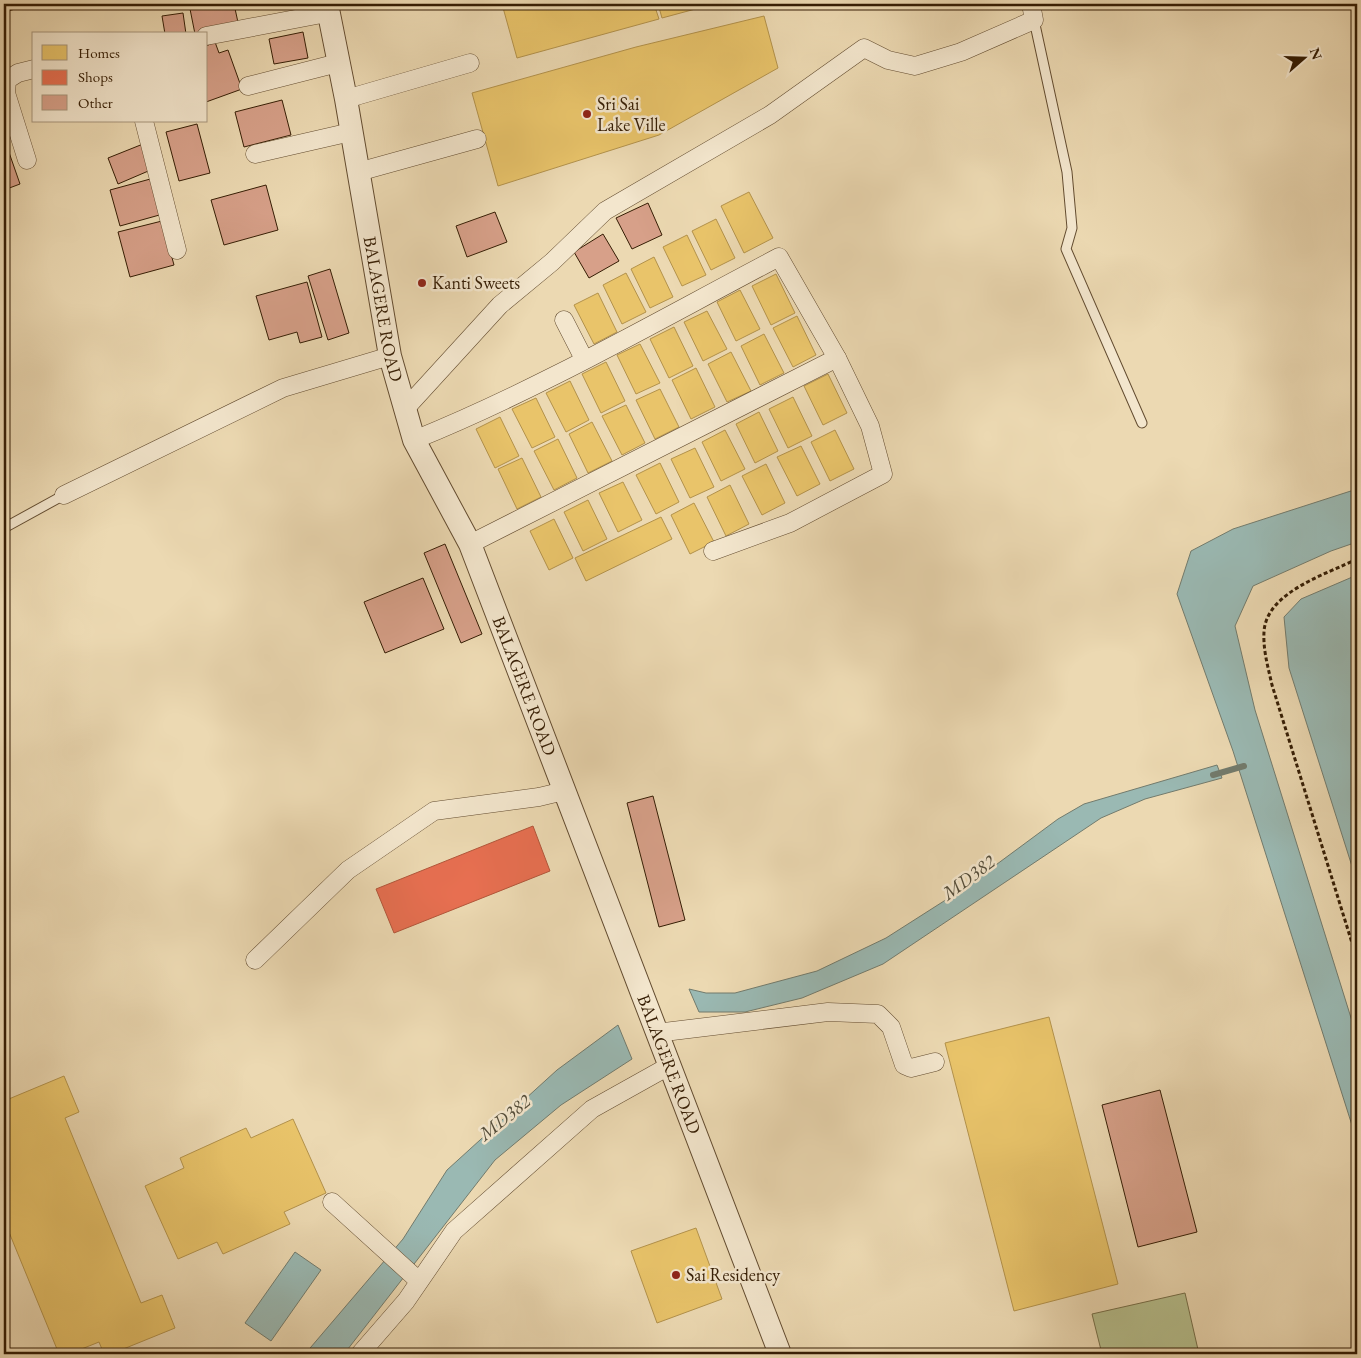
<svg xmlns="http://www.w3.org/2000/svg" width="1361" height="1358" font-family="'EB Garamond',serif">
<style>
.green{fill:#b6bf8d;stroke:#766e48}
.water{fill:#9ab9b3;stroke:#727b6d}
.homes{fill:#e9c46a;stroke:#b3924b}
.shops{fill:#e76f51;stroke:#b2563a}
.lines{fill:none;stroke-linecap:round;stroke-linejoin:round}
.stream{stroke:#727b6d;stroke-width:6}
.building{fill:#d7a089;stroke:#351d04}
.service-casing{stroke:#634c30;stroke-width:11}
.minor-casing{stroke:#634c30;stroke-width:19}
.tertiary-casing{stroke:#634c30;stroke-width:24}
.path{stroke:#351d04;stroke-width:3;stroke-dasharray:4 2.5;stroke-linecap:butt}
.service{stroke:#f3e6cd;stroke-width:9}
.minor{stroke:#f3e6cd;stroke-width:18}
.tertiary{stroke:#f3e6cd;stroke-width:22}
.poi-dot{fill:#8f2418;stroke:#f3e6cd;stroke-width:2}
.labels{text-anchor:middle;stroke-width:5;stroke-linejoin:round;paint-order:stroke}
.poi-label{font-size:18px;fill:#351d04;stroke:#f3e6cd;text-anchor:start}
.street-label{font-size:18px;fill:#351d04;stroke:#f3e6cd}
.water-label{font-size:19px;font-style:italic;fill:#534c39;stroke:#f3e6cd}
</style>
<rect width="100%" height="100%" fill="#ecd9b2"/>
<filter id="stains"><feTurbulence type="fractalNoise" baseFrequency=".004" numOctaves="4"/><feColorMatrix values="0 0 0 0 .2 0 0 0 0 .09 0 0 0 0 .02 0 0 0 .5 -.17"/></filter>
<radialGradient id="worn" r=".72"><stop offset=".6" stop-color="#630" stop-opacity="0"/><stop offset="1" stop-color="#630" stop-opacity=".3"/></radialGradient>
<path class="green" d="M1185,1293L1199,1354H1102L1092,1314Z"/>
<g class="water">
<path d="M1357,489V542L1331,551L1253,586L1235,626L1255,710L1357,1037V1141L1233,751L1177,594L1191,551L1233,529Z"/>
<path d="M1357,575V882L1289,668L1284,617L1301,599Z"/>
<path d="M1217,765L1222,778L1145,799L1101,818L883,964L802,998L745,1012H699L689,989L706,993H735L817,971L886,938L966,887L1058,819L1084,804Z"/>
<path d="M618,1025L632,1059L561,1105L495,1160L344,1354H305L403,1239L447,1170L557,1070Z"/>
<path d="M295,1252L321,1270L271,1341L245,1323Z"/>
</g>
<g class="homes">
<path d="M502,4H654L659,19L517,58Z"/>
<path d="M658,4H714L662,18Z"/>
<path d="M764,16L778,68L659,135L498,186L472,93L636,47Z"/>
<path d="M749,192L773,238L744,253L721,206Z"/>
<path d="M716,219L735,258L711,270L692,231Z"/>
<path d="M687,235L706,275L682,286L663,247Z"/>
<path d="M654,257L673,297L650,308L631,269Z"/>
<path d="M626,273L646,312L622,324L603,285Z"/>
<path d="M776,274L795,313L771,325L752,286Z"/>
<path d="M740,290L760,329L736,341L717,302Z"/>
<path d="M598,293L617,332L594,344L574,305Z"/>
<path d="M707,311L727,349L703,361L684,322Z"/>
<path d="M797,316L816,355L793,367L773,328Z"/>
<path d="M674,327L693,366L669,378L650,339Z"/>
<path d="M764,334L784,373L760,385L741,346Z"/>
<path d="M640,344L660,383L636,394L617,355Z"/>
<path d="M731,352L751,391L727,402L708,364Z"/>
<path d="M606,362L625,401L601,413L582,374Z"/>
<path d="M696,368L715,407L691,419L672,380Z"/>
<path d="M828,374L847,413L823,425L804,386Z"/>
<path d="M570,381L589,420L566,432L546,393Z"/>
<path d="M660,389L679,427L655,439L636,400Z"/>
<path d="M793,397L812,436L788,448L769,409Z"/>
<path d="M536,398L555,437L532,448L512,409Z"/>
<path d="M626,405L645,443L622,455L602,416Z"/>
<path d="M759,412L778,451L755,463L736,424Z"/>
<path d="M500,417L519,456L495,468L476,429Z"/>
<path d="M592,422L612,461L588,473L569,434Z"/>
<path d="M725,430L745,469L721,481L702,442Z"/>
<path d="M835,430L854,469L830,481L811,442Z"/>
<path d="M558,439L577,478L554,490L534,451Z"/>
<path d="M801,446L820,484L797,496L777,457Z"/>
<path d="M695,448L714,487L690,498L671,459Z"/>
<path d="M522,458L541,497L517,509L498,469Z"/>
<path d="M660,463L679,502L656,514L636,475Z"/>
<path d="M766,464L785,503L762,515L742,476Z"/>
<path d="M623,482L642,520L618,532L599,493Z"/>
<path d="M730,485L749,524L726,536L707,497Z"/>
<path d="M588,500L607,539L583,551L564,512Z"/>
<path d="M694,503L714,542L690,554L671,515Z"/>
<path d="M661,517L672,539L586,581L575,558Z"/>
<path d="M554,519L573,558L549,570L530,531Z"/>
<path d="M1049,1017L1118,1284L1014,1311L945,1043Z"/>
<path d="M64,1076L79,1112L65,1118L141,1303L162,1295L175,1328L111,1354H104L99,1342L69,1354H59L4,1220V1101Z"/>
<path d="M293,1119L326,1193L284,1212L290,1224L223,1254L217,1242L178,1259L145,1186L184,1168L180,1158L246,1128L251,1138Z"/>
<path d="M696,1228L722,1299L657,1323L631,1251Z"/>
</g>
<path class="shops" d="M533,826L550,871L394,933L376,889Z"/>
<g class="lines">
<path class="stream" d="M1213,775L1244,766"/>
</g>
<g class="building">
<path d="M4,4H18L19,8L4,12Z"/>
<path d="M189,4H234L239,27L195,34Z"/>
<path d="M183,13L186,34H165L162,16Z"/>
<path d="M303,32L308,58L274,64L269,39Z"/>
<path d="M215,42L219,53L228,50L242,89L206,102V46Z"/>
<path d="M282,100L291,135L244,147L235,112Z"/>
<path d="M197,124L210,173L179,181L166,132Z"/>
<path d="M4,138L20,184L4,190Z"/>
<path d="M143,144L153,169L118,184L108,158Z"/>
<path d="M154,178L163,214L120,226L110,190Z"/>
<path d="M266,185L278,230L224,245L211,200Z"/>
<path d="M648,203L662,235L632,249L616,218Z"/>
<path d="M495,212L507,242L467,257L456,226Z"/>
<path d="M162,221L174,265L130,277L118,232Z"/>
<path d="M603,234L619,261L589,278L574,252Z"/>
<path d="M330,269L349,333L328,340L308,276Z"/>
<path d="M307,282L322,337L300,343L297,332L269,340L256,296Z"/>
<path d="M445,544L482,634L461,643L424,553Z"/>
<path d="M423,578L444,629L385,653L364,602Z"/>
<path d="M653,796L685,920L659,927L627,803Z"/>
<path d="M1160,1090L1197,1232L1138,1247L1102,1105Z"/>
</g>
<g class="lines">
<g class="service-casing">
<g id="service">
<path d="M1034,20L1067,172L1072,228L1066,249L1142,423"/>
<path d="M4,528L64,495"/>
</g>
</g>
<g class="minor-casing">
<g id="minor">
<path d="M206,36L327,13"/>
<path d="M248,86L338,63"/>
<path d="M346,99L470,63"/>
<path d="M144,121L177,250"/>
<path d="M255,154L351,132"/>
<path d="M27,160L6,93L7,80L18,73L34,69"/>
<path d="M358,172L477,139"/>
<path d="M564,320L584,359"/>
<path d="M405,409L500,305L552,262L605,211L770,115L864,48L888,60L915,66L961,52L1034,20L1031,4"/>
<path d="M414,440C540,389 659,320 779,257L837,358L870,426L883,474L790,523L713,551"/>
<path d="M64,495L283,388L390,356"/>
<path d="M470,544L837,358"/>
<path d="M255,960L348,870L434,811L539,797L564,791"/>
<path d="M656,1033L828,1012L878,1014L891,1027L904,1065L911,1068L935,1062"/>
<path d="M332,1202L419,1281"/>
<path d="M360,1354L406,1301L454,1231L592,1109L669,1066"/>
</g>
</g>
<g class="tertiary-casing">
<g id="tertiary">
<path id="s1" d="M327,4L346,99L390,356L414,440L470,544L780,1354"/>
</g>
</g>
<path class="path" d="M1357,559C1327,574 1266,592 1264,632C1263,650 1268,667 1272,685L1357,959"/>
<use href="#service" class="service"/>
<use href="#minor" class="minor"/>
<use href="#tertiary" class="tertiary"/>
</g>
<g class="poi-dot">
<circle cx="587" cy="114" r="5"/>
<circle cx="422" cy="283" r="5"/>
<circle cx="676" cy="1275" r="5"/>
</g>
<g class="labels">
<g class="poi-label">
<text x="597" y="110">Sri Sai<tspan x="597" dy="21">Lake Ville</tspan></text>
<text x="432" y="289">Kanti Sweets</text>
<text x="686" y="1281">Sai Residency</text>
</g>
<g class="street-label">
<text dy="6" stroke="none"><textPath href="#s1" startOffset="310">BALAGERE ROAD</textPath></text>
<text dy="6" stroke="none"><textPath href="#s1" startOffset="715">BALAGERE ROAD</textPath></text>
<text dy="6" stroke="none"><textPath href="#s1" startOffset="1120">BALAGERE ROAD</textPath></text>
</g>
<g class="water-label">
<text transform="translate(968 877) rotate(-37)" y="7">MD382</text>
<text transform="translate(504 1117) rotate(-39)" y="7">MD382</text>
</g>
</g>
<rect width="1361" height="1358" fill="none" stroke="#ecd9b2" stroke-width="20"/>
<rect x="5" y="5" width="1351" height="1348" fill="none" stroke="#351d04" stroke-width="2.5"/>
<rect x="10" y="10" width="1341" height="1338" fill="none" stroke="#351d04"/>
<rect x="32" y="32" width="175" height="90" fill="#f3e6cd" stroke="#a7967d"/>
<rect x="42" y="45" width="25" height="15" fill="#e9c46a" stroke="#a7967d"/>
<text x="78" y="58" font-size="15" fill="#351d04">Homes</text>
<rect x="42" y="70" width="25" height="15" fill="#e76f51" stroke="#a7967d"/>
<text x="78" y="82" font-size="15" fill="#351d04">Shops</text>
<rect x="42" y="95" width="25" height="15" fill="#d7a089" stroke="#a7967d"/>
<text x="78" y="108" font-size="15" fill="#351d04">Other</text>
<g transform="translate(1304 58) rotate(70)" stroke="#f3e6cd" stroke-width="4" paint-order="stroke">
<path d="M0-4L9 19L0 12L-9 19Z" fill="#351d04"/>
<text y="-8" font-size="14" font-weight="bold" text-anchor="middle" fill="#351d04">N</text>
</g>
<rect width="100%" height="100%" filter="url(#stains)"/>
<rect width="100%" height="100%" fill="url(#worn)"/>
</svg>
